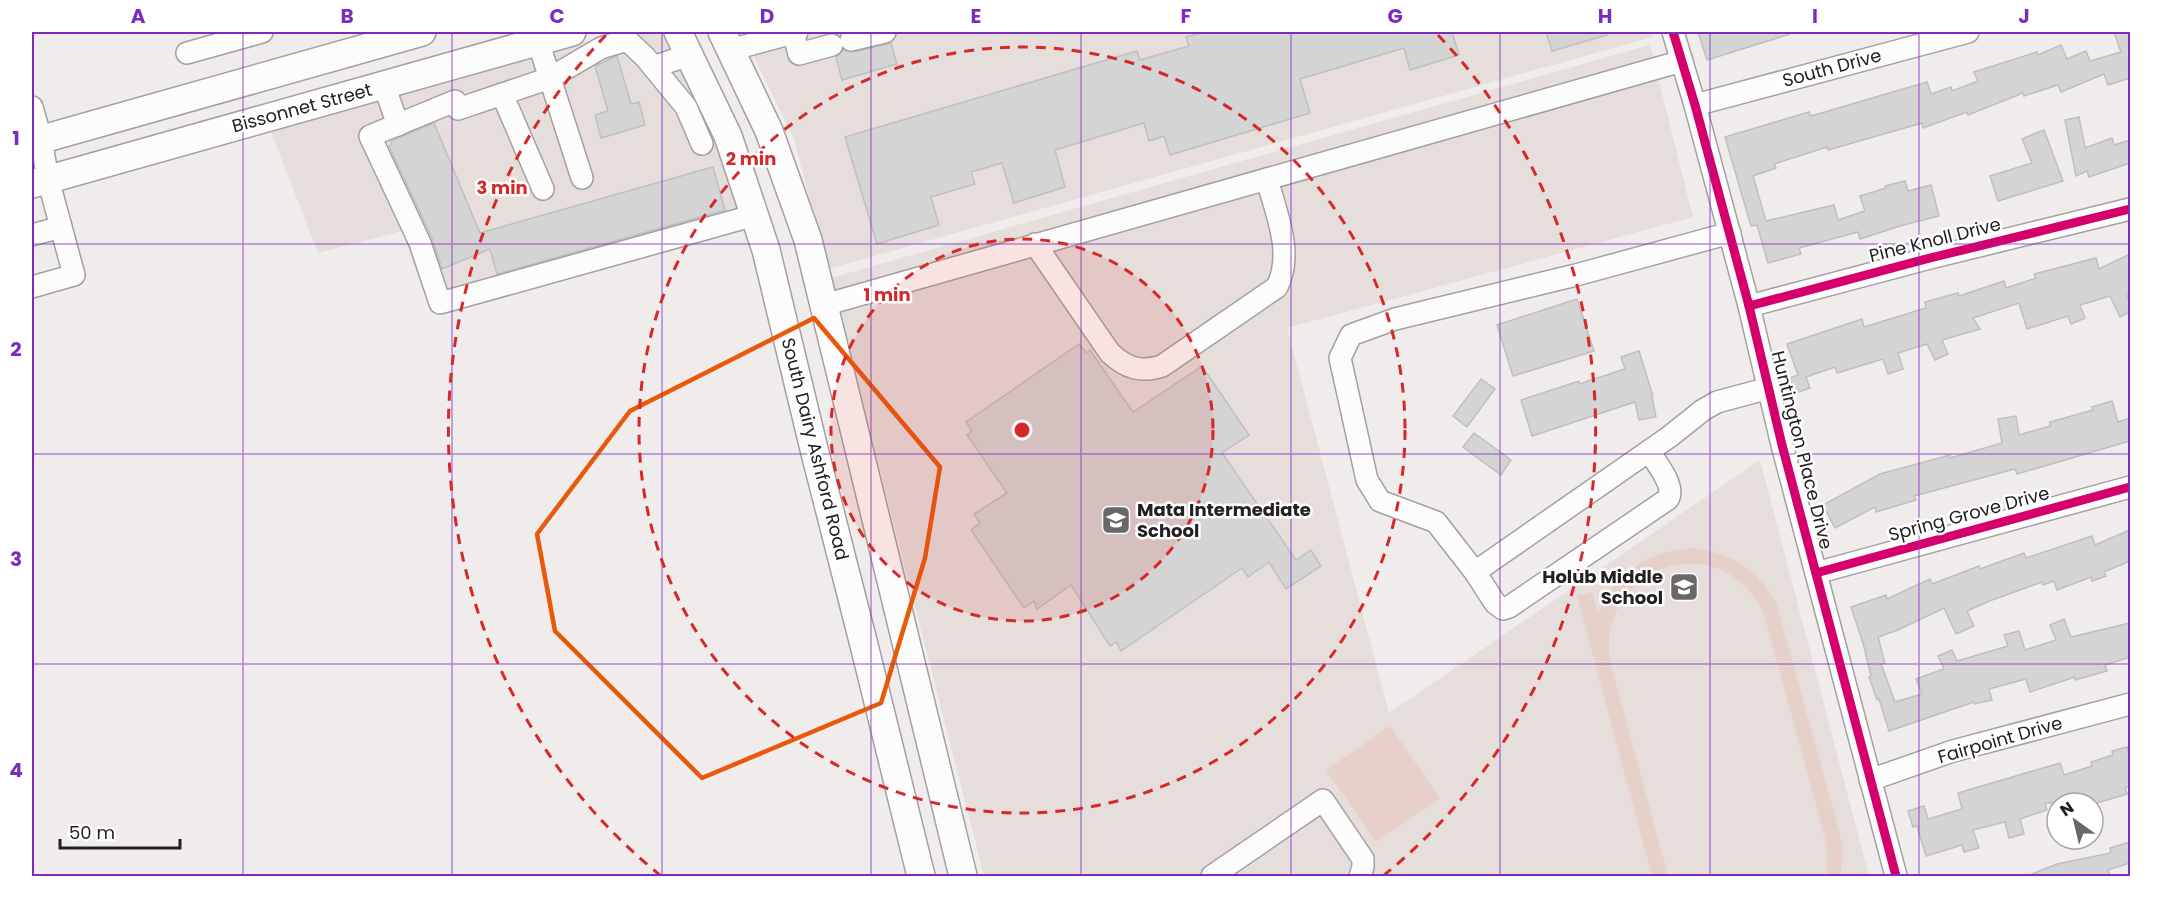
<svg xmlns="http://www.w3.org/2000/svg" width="2162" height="908" font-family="Poppins,sans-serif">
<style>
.built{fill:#e6dedb}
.green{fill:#e8d0ca}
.building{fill:#d5d4d4;stroke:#c0bfbf;stroke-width:1.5}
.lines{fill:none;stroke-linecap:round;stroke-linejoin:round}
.minor-casing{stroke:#a3a1a0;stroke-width:24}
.major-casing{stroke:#a3a1a0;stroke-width:30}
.minor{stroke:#fdfcfc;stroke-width:21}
.major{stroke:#fdfcfc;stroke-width:27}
.cycleway-casing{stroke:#fff;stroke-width:13}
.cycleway{stroke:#d6006c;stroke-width:9}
.marked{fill:none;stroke:#e8590c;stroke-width:4.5;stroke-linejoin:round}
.grid{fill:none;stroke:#7b2cbf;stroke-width:1.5;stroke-opacity:0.55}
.ring{fill:none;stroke:#d62828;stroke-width:3;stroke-dasharray:10 8}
.labels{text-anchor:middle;stroke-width:5;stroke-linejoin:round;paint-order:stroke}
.street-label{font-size:18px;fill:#222020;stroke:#fff}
.poi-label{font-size:18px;font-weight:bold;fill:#222020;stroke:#fff;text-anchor:start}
.centre{fill:#d62828;stroke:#fff;stroke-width:3}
.ring-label{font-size:18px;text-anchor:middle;font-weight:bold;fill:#d62828;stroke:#fff;stroke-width:5;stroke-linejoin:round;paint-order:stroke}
.neatline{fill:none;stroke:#7b2cbf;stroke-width:2}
.grid-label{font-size:20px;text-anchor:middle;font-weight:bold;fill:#7b2cbf}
</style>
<rect width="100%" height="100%" fill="#efeceb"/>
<g class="built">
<path d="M620,32H667L721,149L743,228L431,313L402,231L318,253L271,132Z"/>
<path d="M742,32H1651L1652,37L828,269L794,139Z"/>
<path d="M1650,45L1693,217L1287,328L1389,713L1760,460L1869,876H984L831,278Z"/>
</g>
<g class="green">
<path d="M1694,548C1733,553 1759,571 1777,605L1840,834L1843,849L1841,876H1826L1827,851L1825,838L1763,611C1717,523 1593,568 1611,665L1668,876H1652L1577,596L1592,592L1598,614C1615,572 1650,550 1694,548Z"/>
<path d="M1390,726L1440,798L1376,842L1326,770Z"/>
</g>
<g class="building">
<path d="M1205,32H1452L1459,55L1410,70L1404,48L1300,79L1310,113L1170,155L1164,136L1149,141L1144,123L1055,150L1065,187L1014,203L1002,163L971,172L975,184L931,197L939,225L877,244L845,137L1137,51L1140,60L1189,46L1186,37Z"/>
<path d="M1546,32H1607V35L1552,51Z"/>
<path d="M1698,32H1789L1790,34L1707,60Z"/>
<path d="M2114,32H2130V78L2108,85L2104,74L2061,92L2058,85L2024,96L2023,93L1968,115L1967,112L1923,128L1922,123L1828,150L1827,147L1774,164L1776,168L1753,176L1766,221L1834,205L1838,220L1865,211L1860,196L1886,188L1885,186L1905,181L1908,191L1931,185L1939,216L1900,226L1860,239L1858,232L1799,248L1801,254L1768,263L1757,225L1751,226L1725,137L1809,112L1811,116L1927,82L1931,94L1951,87L1952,91L1978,81L1974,72L2037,52L2038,55L2061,45L2067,59L2086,51L2090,61L2121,52Z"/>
<path d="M891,43L897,64L842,80L836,57L843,50L854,52Z"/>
<path d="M617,56L631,104L639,102L645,125L601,138L595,115L608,111L595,66Z"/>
<path d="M2079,117L2085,148L2112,138L2114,145L2130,140V163L2089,177L2087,171L2076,176L2065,120Z"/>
<path d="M434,123L480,233L713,167L725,210L497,274L490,249L442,269L432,238L389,146L392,145L391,141Z"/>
<path d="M2044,130L2063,181L1998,201L1990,176L2032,163L2022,139Z"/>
<path d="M2130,254V291L2126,293L2130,303V312L2120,317L2110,296L2080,305L2085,318L2071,324L2068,316L2027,329L2019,303L1973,318L1980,329L1942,340L1948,354L1935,360L1927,344L1898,353L1903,369L1888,374L1883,359L1837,373L1835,367L1806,377L1810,388L1796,393L1790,378L1798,375L1787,344L1862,319L1864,327L1926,308L1925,302L1958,293L1959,296L2004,281L2006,288L2036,278L2034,274L2096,258L2099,269Z"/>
<path d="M1577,299L1594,351L1513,376L1497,325Z"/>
<path d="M1079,344L1086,353L1090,350L1133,412L1202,366L1249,435L1222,453L1296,560L1311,550L1321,566L1286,589L1269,562L1248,577L1242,568L1121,651L1116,642L1110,646L1071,585L1037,609L1034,601L1024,608L971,530L980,523L974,514L1007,493L967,435L972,431L966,422Z"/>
<path d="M1639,351L1653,396L1652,397L1656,417L1639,420L1635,402L1532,436L1521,400L1579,381V384L1625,369L1621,357Z"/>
<path d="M1481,379L1495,389L1467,427L1453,416Z"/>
<path d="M2112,401L2118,422L2130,418V441L2017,474L2015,469L1914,496L1916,500L1876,512L1875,507L1835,528L1823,505L1880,474L1950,455V458L2002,443L1998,419L2016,416L2019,435L2050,426V422L2093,410L2092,407Z"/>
<path d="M1474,433L1511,460L1501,475L1463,447Z"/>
<path d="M2130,530V561L2104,572L2106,576L2092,581L2091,577L2057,590L2054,581L2043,585L2042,582L1992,600L1967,611L1974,626L1956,634L1944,608L1898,630L1878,637L1885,663L1881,664L1895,702L1922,694L1916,679L1944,669L1938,656L1952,650L1957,661L2008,646L2004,635L2019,631L2025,650L2056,640L2050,625L2064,619L2071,637L2130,623V657L2105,665L2107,671L2075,680V677L2030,692L2026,679L1989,689L1992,700L1975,704L1974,702L1889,731L1879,699L1877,700L1869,677L1871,676L1863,643L1851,607L1886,595L1887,599L1930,579L1932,584L1979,566L1980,569L2024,553L2026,558L2092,536L2095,545Z"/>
<path d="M2127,747L2130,758V786L2125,788L2127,794L2097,803H2045L2047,810L2020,819L2024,834L2009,838L2005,822L1973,830L1979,848L1964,852L1962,845L1926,856L1917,826L1913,827L1908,811L1924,806L1928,819L1962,809L1958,793L2060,763L2064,775L2092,766L2091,762L2113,755L2112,751Z"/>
<path d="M2130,842V863L2108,870L2110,876H2027L2057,864L2111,853L2110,848Z"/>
</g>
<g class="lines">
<g class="minor-casing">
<g id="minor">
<path d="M793,32L799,54L832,45"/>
<path d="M1673,32L1695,105L1749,306L1782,445L1896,876"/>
<path d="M851,40L885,32"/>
<path d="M538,41L582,178"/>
<path d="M730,50L797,32"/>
<path d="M187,53L262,32"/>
<path d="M653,67L689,55"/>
<path d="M384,85L398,125"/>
<path d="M502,94L543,189"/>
<path d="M455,101L370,136L420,243L440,303L755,215"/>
<path d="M1695,105L1968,32"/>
<path d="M32,107L41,139L48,179L74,275L32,287"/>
<path d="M458,109L550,78L601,48L627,40L645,57L686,107L702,144"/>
<path d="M1730,233L1576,275L1395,319L1351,335L1340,358L1367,480L1380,501L1436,522L1475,572L1669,437L1703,410L1717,402L1769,388"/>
<path d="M32,235L61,227"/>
<path d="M1035,244L1110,353C1126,368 1141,373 1162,366L1277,287C1294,253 1276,213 1267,179"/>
<path d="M824,305L1682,61"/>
<path d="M1749,306L1930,258L2130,209"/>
<path d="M1475,572L1495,603L1503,609L1509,607L1668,499C1676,486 1656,463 1649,451"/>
<path d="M1816,573L2130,487"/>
<path d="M1870,780L1953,751L2130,704"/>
<path d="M1212,876L1323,800L1363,859V867L1360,876"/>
</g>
</g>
<g class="major-casing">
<g id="major">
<path d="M678,32L728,136L766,250L814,449L865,649L921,876"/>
<path d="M722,32L769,131L808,240L963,876"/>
<path d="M32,142L422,32"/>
<path d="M32,184L572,32"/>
</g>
</g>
<use href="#minor" class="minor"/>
<use href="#major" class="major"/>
<g class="cycleway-casing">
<g id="cycleway">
<path d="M1673,32L1695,105L1749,306L1782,445L1896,876"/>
<path d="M1749,306L1930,258L2130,209"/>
<path d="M1816,573L2130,487"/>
</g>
</g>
<use href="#cycleway" class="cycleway"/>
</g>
<path class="marked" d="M814,318L940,467L925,558L881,703L702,778L555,631L537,534L630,411Z"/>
<path class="grid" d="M243,32V876M452,32V876M662,32V876M871,32V876M1081,32V876M1291,32V876M1500,32V876M1710,32V876M1919,32V876M32,244H2130M32,454H2130M32,664H2130"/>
<circle cx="1022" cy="430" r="191" fill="#d62828" fill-opacity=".12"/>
<g class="ring">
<circle cx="1022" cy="430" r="191"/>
<circle cx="1022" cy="430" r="383"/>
<path d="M661 876A574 574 0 0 1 606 35M1438 35A574 574 0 0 1 1383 876"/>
</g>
<defs>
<g id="school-square" transform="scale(1.5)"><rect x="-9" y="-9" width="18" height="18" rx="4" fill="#6a6767" stroke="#fff"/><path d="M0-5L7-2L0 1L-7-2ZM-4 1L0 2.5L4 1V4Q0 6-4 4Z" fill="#fff"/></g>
</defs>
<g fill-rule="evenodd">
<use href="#school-square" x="1116" y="520"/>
<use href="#school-square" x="1684" y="587"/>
</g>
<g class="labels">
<g class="street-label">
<text transform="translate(1832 68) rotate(-15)" y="6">South Drive</text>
<text transform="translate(302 108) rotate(-15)" y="6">Bissonnet Street</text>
<text transform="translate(1935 240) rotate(-14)" y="6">Pine Knoll Drive</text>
<text transform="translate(815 449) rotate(76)" y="6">South Dairy Ashford Road</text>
<text transform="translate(1802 450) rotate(76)" y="6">Huntington Place Drive</text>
<text transform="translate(1969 514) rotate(-15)" y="6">Spring Grove Drive</text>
<text transform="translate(2000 740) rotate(-16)" y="6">Fairpoint Drive</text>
</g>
<g class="poi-label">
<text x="1137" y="516">Mata Intermediate<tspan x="1137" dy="21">School</tspan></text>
<text x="1663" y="583" text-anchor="end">Holub Middle<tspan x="1663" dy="21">School</tspan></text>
</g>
</g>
<circle cx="1022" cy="430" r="9" class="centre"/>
<g class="ring-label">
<text x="751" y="165">2 min</text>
<text x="502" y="194">3 min</text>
<text x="887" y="301">1 min</text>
</g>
<rect width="2162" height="908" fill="none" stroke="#ffffff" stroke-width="66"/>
<g transform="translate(2075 821) rotate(326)"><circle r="28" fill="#ffffff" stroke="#a7a6a6" stroke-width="1.5"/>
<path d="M0-4.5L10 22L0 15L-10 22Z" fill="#6a6767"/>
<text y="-9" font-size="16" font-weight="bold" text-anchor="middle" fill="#222020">N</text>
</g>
<path d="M60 839v9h120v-9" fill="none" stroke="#222020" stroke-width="3"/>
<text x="69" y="839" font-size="18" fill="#222020" stroke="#ffffff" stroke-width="4.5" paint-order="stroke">50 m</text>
<rect x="33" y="33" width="2096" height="842" class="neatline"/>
<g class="grid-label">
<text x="138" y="23">A</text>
<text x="347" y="23">B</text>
<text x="557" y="23">C</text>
<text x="767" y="23">D</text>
<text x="976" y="23">E</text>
<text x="1186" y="23">F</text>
<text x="1395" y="23">G</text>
<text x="1605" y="23">H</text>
<text x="1815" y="23">I</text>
<text x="2024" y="23">J</text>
<text x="16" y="145">1</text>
<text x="16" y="356">2</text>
<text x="16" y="566">3</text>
<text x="16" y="777">4</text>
</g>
</svg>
